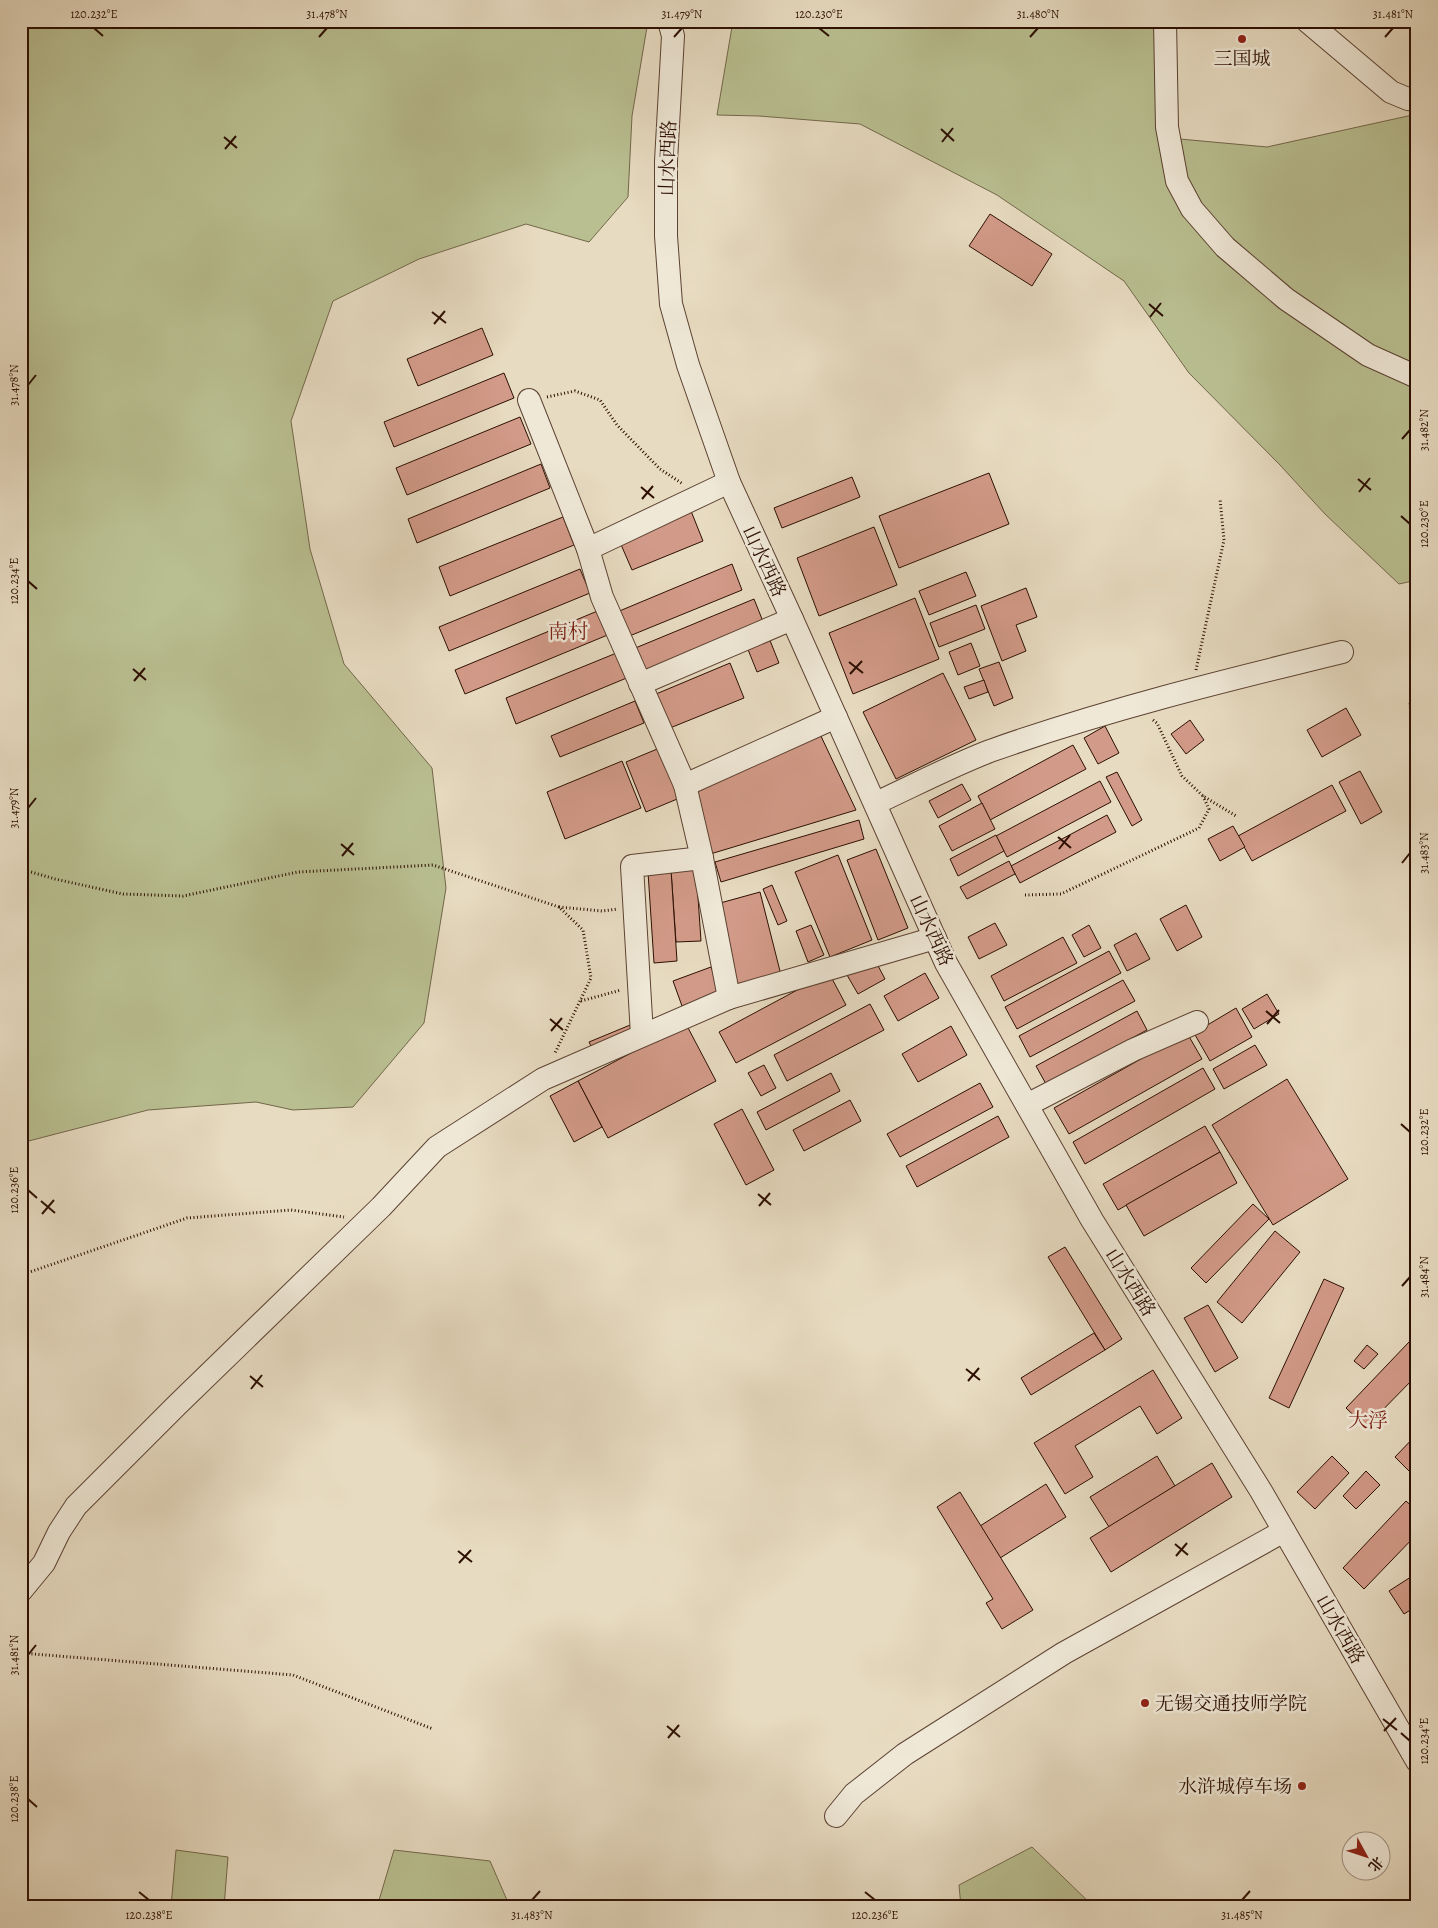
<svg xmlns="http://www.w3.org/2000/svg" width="1438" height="1928" font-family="Alegreya,'Noto Serif SC',serif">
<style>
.green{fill:#b9bf91;stroke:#73674a}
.building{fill:#d29a88;stroke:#2d0f02}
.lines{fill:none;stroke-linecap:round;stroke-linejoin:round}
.minor-casing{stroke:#5c4232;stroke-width:24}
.path{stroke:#2d0f02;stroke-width:3;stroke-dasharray:1 2.5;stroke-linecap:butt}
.minor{stroke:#efe8d7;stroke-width:22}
.ticks{fill:none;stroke:#2d0f02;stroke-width:2}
.poi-dot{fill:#8f2418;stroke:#efe8d7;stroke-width:2}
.labels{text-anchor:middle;stroke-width:5;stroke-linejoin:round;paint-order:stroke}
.poi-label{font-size:19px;fill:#2d0f02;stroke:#efe8d7}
.street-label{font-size:19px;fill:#2d0f02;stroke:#efe8d7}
.neighbourhood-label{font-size:20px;fill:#7a1f14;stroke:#efe8d7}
.neatline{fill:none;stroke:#2d0f02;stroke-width:2}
.ticks-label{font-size:12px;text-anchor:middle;fill:#2d0f02}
</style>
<rect width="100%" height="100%" fill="#e7dbc1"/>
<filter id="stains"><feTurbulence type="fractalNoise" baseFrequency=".004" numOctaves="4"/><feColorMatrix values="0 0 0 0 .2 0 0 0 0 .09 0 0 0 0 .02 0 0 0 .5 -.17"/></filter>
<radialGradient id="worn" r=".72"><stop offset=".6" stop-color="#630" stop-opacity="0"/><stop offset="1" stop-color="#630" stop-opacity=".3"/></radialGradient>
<g class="green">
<path d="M21,21H648L632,116L628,197L589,242L526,224L419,259L333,301L291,421L310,549L344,664L432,768L446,888L424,1023L353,1107L293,1110L256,1102L148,1110L21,1143Z"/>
<path d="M733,21H1161L1169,138L1267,147L1417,114V580L1399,584L1325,514L1280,465L1189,373L1124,281L997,195L860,124L759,116L717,115Z"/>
<path d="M1032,1847L1094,1907H961L959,1885Z"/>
<path d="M176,1850L228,1857L224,1907H171Z"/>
<path d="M394,1850L490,1861L510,1907H377Z"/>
</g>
<g class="building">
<path d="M990,214L1052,254L1032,286L969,246Z"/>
<path d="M482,328L493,355L418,386L407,359Z"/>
<path d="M504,373L514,398L394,447L384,422Z"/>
<path d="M520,417L531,444L407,495L396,468Z"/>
<path d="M541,464L550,488L417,543L408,519Z"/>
<path d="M989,473L1009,524L899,568L879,516Z"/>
<path d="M852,477L860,497L782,528L774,508Z"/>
<path d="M691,511L703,541L632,570L619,540Z"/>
<path d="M563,517L574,545L450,596L439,567Z"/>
<path d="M874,527L897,585L819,616L797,558Z"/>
<path d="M732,564L742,590L627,637L617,612Z"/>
<path d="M580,569L590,593L449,651L439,627Z"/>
<path d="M966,572L976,596L929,615L919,591Z"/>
<path d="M1026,588L1037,617L1016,625L1026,651L1002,661L981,606Z"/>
<path d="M915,598L939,659L853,694L829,633Z"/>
<path d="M754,599L764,624L643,673L633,649Z"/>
<path d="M976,605L985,629L939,647L930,623Z"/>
<path d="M600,610L610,634L465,694L455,670Z"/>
<path d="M769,638L779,663L757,672L747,647Z"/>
<path d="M971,643L980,666L958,675L949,652Z"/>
<path d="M619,652L629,677L516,724L506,698Z"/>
<path d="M999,662L1013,698L994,706L979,669Z"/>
<path d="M730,663L744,698L670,728L656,694Z"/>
<path d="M943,673L976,740L896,779L863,712Z"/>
<path d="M984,680L988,692L969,699L964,687Z"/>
<path d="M635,701L644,723L560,757L551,736Z"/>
<path d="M1346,708L1361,735L1322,757L1307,730Z"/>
<path d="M1190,720L1204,740L1186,754L1171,734Z"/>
<path d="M1105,726L1119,753L1098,764L1084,738Z"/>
<path d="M819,732L856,810L707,855L691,791Z"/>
<path d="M1073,745L1086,769L990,820L978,796Z"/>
<path d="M662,747L682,797L646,812L626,762Z"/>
<path d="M622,761L641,808L565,839L547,792Z"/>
<path d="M1360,771L1382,812L1361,824L1339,782Z"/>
<path d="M1117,772L1142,820L1132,826L1106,777Z"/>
<path d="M1100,781L1111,802L1007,857L996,836Z"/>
<path d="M962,784L971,800L938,818L929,801Z"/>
<path d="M1332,785L1346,811L1252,861L1238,836Z"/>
<path d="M982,803L995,829L952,851L939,826Z"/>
<path d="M1107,815L1116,832L1020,883L1011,866Z"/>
<path d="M859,820L864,839L721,882L715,862Z"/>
<path d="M1233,826L1245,847L1220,861L1208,839Z"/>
<path d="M996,835L1004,851L958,876L950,859Z"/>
<path d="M876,849L908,928L878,940L847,860Z"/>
<path d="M838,855L872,940L830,957L795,872Z"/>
<path d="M1009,861L1015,874L967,899L960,887Z"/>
<path d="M696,868L701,941L676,942L671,870Z"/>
<path d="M671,870L677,961L654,963L648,872Z"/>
<path d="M772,885L787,921L778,925L763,889Z"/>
<path d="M760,892L781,975L734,988L713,905Z"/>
<path d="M1186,905L1202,937L1177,951L1160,919Z"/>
<path d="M995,923L1007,945L979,959L968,937Z"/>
<path d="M811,925L824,955L808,962L796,931Z"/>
<path d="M1089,925L1101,948L1084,957L1072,935Z"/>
<path d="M1136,933L1150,959L1127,971L1114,945Z"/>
<path d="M1063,937L1077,963L1004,1001L991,976Z"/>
<path d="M1109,951L1121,973L1017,1029L1005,1007Z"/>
<path d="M875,960L885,979L858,994L847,975Z"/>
<path d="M711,967L721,992L682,1006L673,981Z"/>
<path d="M829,973L846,1005L736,1063L719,1032Z"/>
<path d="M925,973L939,998L898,1021L884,996Z"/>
<path d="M1123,980L1135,1001L1030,1057L1019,1036Z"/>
<path d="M1267,994L1279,1014L1254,1029L1242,1009Z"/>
<path d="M870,1004L884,1030L787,1081L774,1055Z"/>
<path d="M1236,1008L1252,1037L1210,1061L1194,1033Z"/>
<path d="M1137,1011L1147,1030L1046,1084L1036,1066Z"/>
<path d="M635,1023L639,1034L594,1052L589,1042Z"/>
<path d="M686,1024L716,1081L608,1138L578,1081Z"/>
<path d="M951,1026L967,1055L918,1082L902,1054Z"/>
<path d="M1187,1033L1202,1059L1069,1134L1054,1108Z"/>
<path d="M1255,1045L1267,1065L1224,1089L1213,1069Z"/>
<path d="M764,1065L776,1088L761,1096L748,1073Z"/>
<path d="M1203,1068L1215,1089L1085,1164L1073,1142Z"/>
<path d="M831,1073L840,1091L766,1130L757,1112Z"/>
<path d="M1287,1079L1348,1179L1273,1225L1212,1125Z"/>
<path d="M578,1081L602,1127L574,1142L550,1096Z"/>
<path d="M980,1083L993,1107L900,1157L887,1134Z"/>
<path d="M850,1100L861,1121L804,1151L793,1130Z"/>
<path d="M742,1109L774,1170L746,1185L714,1124Z"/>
<path d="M998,1116L1009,1137L917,1187L906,1166Z"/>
<path d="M1205,1126L1220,1152L1118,1210L1103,1184Z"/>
<path d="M1220,1152L1237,1183L1144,1236L1126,1205Z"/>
<path d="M1253,1204L1269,1219L1206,1283L1191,1268Z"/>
<path d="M1275,1231L1300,1252L1242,1323L1217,1302Z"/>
<path d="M1065,1247L1122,1339L1105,1350L1048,1257Z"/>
<path d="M1324,1279L1344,1288L1289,1408L1269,1398Z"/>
<path d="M1208,1305L1238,1358L1215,1372L1184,1318Z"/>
<path d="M1094,1333L1105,1350L1031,1395L1021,1378Z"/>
<path d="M1409,1342L1417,1350V1375L1366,1427L1346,1408Z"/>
<path d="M1367,1345L1378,1354L1364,1369L1354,1361Z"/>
<path d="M1153,1370L1182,1418L1157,1434L1140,1406L1075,1446L1093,1477L1065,1494L1034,1443Z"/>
<path d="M1417,1434V1479L1395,1457Z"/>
<path d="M1157,1456L1175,1486L1109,1527L1090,1497Z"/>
<path d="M1332,1456L1349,1473L1315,1509L1297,1492Z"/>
<path d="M1212,1463L1232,1497L1111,1572L1090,1538Z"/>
<path d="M1366,1471L1380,1485L1356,1509L1343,1496Z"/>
<path d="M1046,1484L1066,1517L1000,1558L980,1526Z"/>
<path d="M960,1492L1033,1610L1002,1629L986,1603L993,1599L937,1507Z"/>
<path d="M1406,1501L1417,1511V1534L1364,1589L1343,1568Z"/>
<path d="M1417,1573V1606L1404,1614L1389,1591Z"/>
</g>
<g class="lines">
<g class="minor-casing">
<g id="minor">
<path d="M669,21L673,36L666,161V236L671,304L688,365L729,482L792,619L946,963L1092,1220L1261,1491L1417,1761"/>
<path d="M1165,21L1167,127L1177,181L1192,209L1225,247L1286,299L1368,355L1417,377"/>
<path d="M1307,21L1391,92L1408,99L1417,100"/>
<path d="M529,400L588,549L602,597L685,785L836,717"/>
<path d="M588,549L729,482"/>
<path d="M640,684L792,619"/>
<path d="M685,785L702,858L729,998L935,938"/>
<path d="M876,803C913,786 951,766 990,751C1105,710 1223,681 1342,652"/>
<path d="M642,1035L632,866L702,858"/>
<path d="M1027,1105L1133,1050L1197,1022"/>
<path d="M21,1591L44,1563L59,1532L76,1506L177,1405L381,1207L437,1147L543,1079L729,998"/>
<path d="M836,1816L854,1794L905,1754L1064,1653L1284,1531"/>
</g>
</g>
<g class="path">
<path d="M547,397L575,391L600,400L617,425L660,469L683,484"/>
<path d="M1196,670L1224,540L1220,499"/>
<path d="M1417,696L1410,702L1417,812"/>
<path d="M1153,720L1157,723L1182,776L1203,796L1236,816"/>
<path d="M21,869L55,879L123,894L183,896L298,872L433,865L559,907L583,930L591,978L555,1053"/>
<path d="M1025,895L1061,894L1199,828L1209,809L1203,796"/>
<path d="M559,907L602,911L618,909"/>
<path d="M581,1001L621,990"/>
<path d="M21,1275L187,1218L291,1210L344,1217"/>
<path d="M21,1653L293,1675L433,1729"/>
</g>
<use href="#minor" class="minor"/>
</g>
<path class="ticks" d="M94,28L103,36M819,28L829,36M319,37L327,28M674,37L682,28M1030,37L1038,28M1385,37L1393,28M941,129L954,141M224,137L237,148M942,142L953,128M225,149L236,136M1149,304L1163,316M432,312L446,323M1150,317L1161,303M434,324L445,311M28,385L36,375M1402,439L1410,430M1358,479L1371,490M641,487L654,498M1359,492L1370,478M642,499L653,486M1401,516L1410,524M28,581L37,589M849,662L863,673M133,669L146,680M850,674L862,661M134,681L145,668M28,808L36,798M1058,837L1071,848M341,844L354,855M1059,849L1070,835M342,856L353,843M1402,863L1410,853M1266,1011L1280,1023M550,1019L563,1030M1267,1024L1279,1010M551,1031L562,1018M1401,1124L1410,1132M28,1190L37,1198M758,1194L771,1205M41,1201L55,1213M759,1206L770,1193M42,1214L54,1200M1402,1286L1410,1277M966,1369L980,1380M250,1376L263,1387M968,1381L979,1368M251,1389L262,1375M1175,1544L1188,1555M458,1551L472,1562M1176,1556L1187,1543M459,1563L471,1550M28,1655L36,1645M1383,1719L1397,1730M667,1726L680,1737M1384,1731L1396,1718M1401,1733L1410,1741M668,1738L679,1725M28,1799L37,1807M139,1892L149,1900M865,1892L875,1900M532,1900L540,1891M1242,1900L1250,1891"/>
<g class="poi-dot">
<circle cx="1242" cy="39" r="5"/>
<circle cx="1145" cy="1703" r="5"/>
<circle cx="1302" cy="1786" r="5"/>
</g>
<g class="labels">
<g class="poi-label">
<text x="1242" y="65">三国城</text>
<text x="1155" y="1710" text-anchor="start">无锡交通技师学院</text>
<text x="1292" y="1793" text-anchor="end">水浒城停车场</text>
</g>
<g class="street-label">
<text transform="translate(667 158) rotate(-88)" y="7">山水西路</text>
<text transform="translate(765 561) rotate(65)" y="7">山水西路</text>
<text transform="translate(932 930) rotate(65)" y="7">山水西路</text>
<text transform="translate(1131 1282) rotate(58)" y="7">山水西路</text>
<text transform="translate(1341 1629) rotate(60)" y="7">山水西路</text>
</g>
<g class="neighbourhood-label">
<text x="568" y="638">南村</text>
<text x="1368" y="1427">大浮</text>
</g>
</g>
<rect width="1438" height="1928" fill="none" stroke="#e7dbc1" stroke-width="55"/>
<g transform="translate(1366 1856) rotate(130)"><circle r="24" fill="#efe8d7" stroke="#a19182"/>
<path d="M0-4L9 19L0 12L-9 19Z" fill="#8f2418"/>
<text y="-8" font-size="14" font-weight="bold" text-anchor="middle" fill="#2d0f02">北</text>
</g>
<rect x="28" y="28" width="1382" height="1872" class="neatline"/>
<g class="ticks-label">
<text x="94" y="18">120.232°E</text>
<text x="327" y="18">31.478°N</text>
<text x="682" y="18">31.479°N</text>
<text x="819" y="18">120.230°E</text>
<text x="1038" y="18">31.480°N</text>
<text x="1393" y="18">31.481°N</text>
<text transform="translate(14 385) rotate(-90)" y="4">31.478°N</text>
<text transform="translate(1424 430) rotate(-90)" y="4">31.482°N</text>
<text transform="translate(1424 524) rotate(-90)" y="4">120.230°E</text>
<text transform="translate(14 581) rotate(-90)" y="4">120.234°E</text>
<text transform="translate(14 808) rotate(-90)" y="4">31.479°N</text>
<text transform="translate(1424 853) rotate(-90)" y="4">31.483°N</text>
<text transform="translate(1424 1132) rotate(-90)" y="4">120.232°E</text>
<text transform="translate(14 1190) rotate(-90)" y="4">120.236°E</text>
<text transform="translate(1424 1277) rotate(-90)" y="4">31.484°N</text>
<text transform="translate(14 1655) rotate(-90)" y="4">31.481°N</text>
<text transform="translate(1424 1741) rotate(-90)" y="4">120.234°E</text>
<text transform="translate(14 1799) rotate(-90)" y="4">120.238°E</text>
<text x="149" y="1919">120.238°E</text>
<text x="532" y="1919">31.483°N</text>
<text x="875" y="1919">120.236°E</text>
<text x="1242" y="1919">31.485°N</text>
</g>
<rect width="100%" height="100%" filter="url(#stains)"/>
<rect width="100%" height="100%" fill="url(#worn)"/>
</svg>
